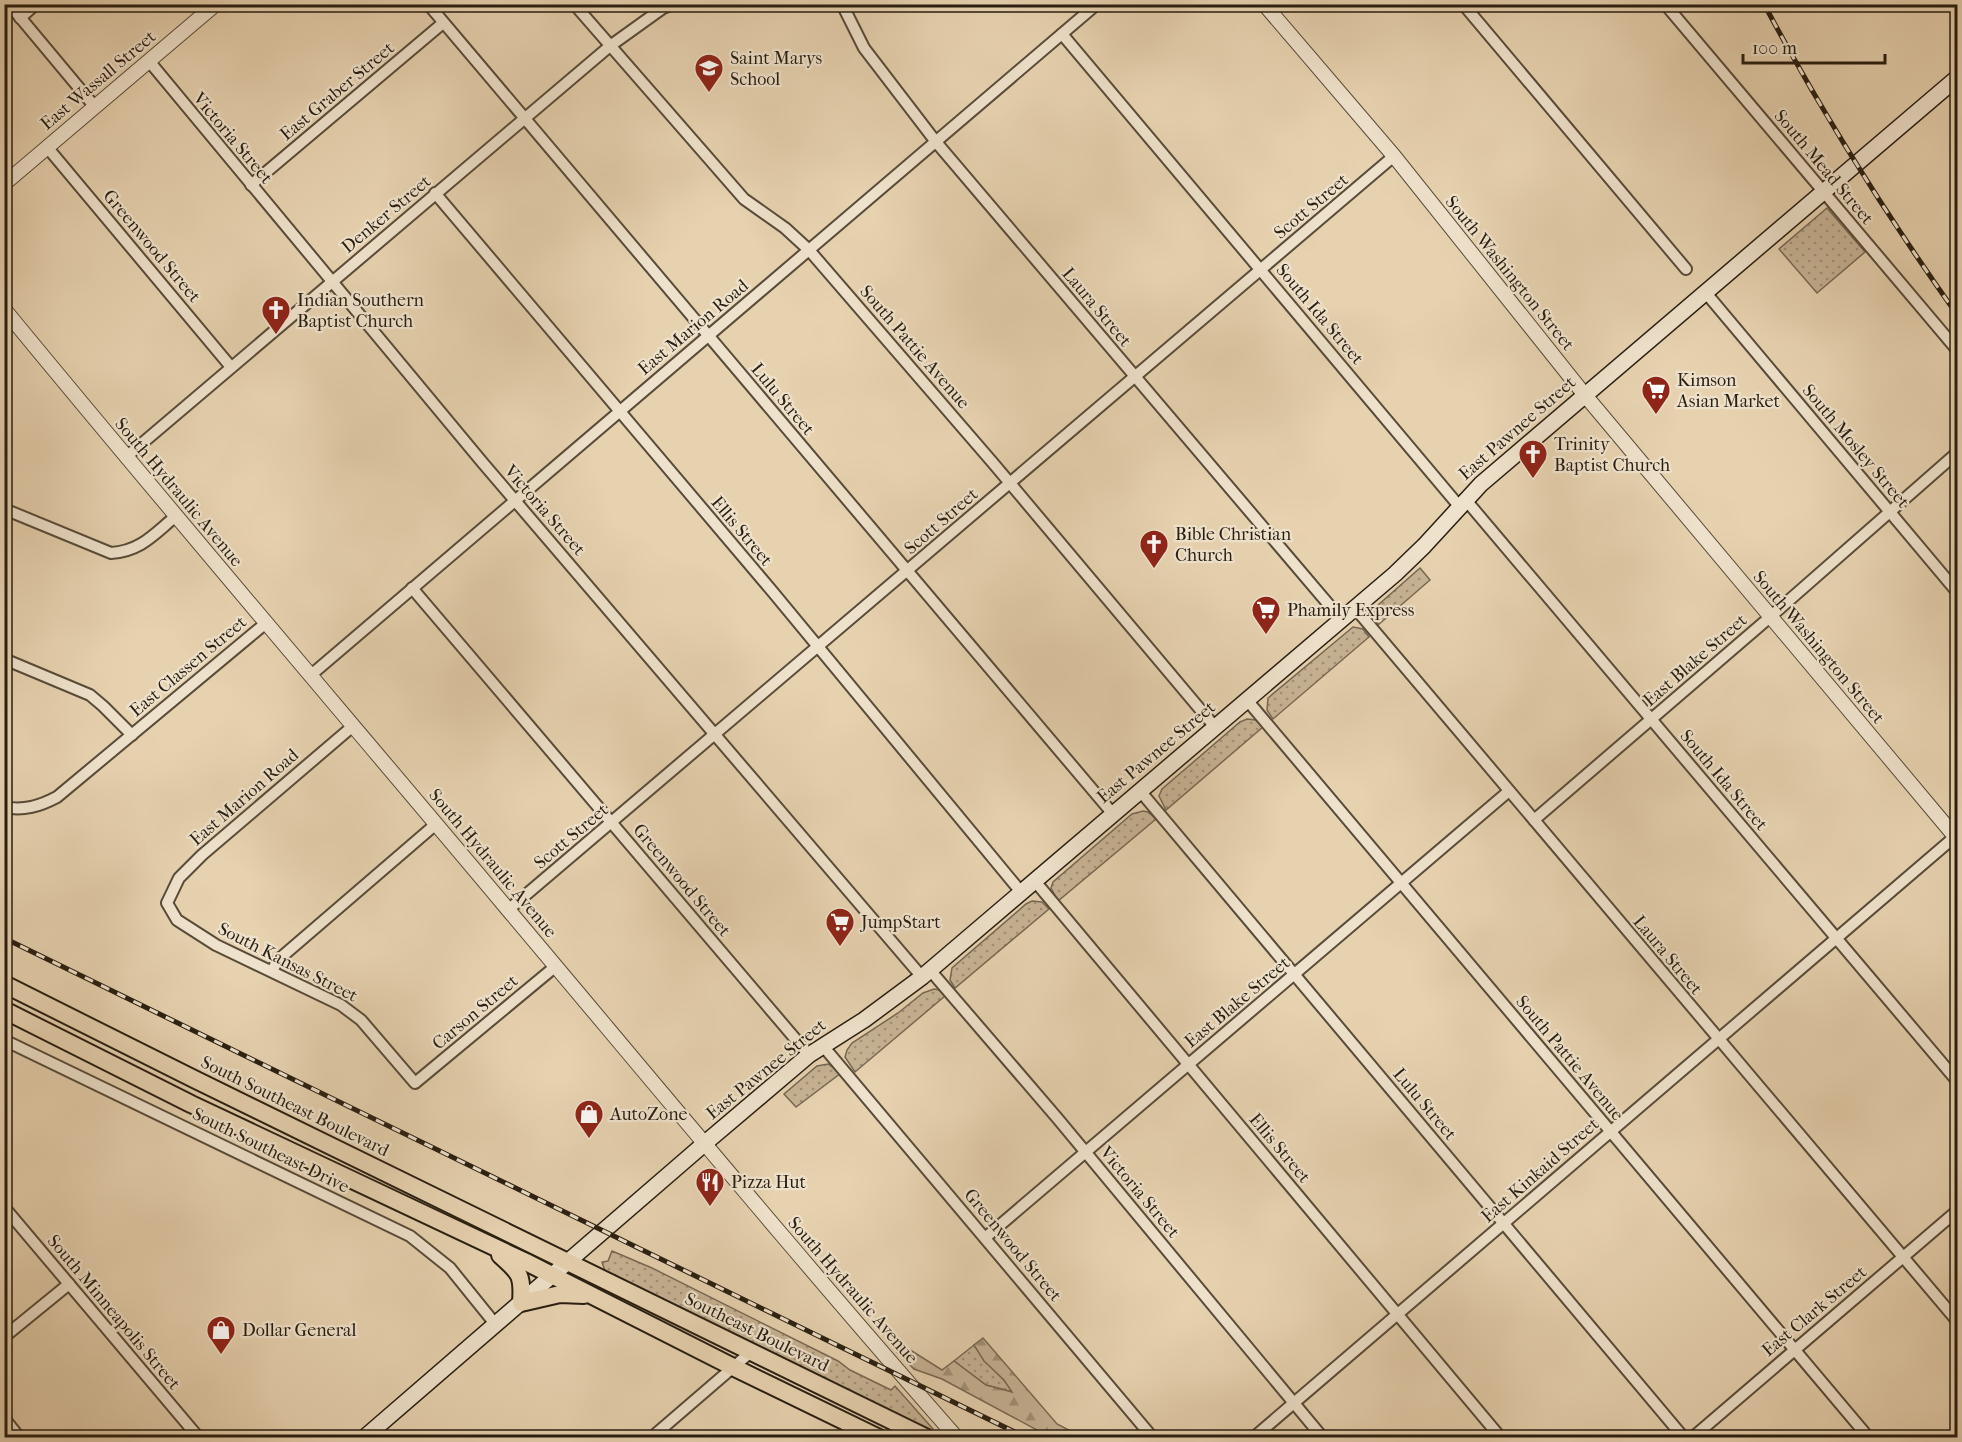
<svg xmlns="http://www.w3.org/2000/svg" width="1962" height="1442" font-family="'IM FELL French Canon',serif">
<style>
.grass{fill:url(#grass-dots);stroke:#786853;stroke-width:1.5}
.forest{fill:url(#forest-firs);stroke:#786853;stroke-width:1.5}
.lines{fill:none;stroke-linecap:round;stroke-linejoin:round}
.minor-casing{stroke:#584b39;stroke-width:14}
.tertiary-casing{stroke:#584b39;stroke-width:16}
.secondary-casing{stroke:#281e11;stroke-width:18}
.primary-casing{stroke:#281e11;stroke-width:20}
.minor{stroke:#efe2cc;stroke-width:10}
.tertiary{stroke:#efe2cc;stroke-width:14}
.secondary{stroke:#efe2cc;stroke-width:15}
.primary{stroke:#e7d2b0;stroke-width:16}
.rail-casing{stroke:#281e11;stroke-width:5}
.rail{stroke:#efe2cc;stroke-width:3;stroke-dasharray:9;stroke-linecap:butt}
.labels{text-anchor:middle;stroke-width:4.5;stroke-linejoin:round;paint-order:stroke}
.poi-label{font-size:18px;fill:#281e11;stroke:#efe2cc;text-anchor:start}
.street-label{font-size:18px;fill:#281e11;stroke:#efe2cc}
</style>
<defs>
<pattern id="grass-dots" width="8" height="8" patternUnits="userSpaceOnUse" patternTransform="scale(1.5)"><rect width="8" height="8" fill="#c7b395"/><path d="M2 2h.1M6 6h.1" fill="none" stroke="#a29178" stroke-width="1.8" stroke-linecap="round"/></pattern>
<pattern id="forest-firs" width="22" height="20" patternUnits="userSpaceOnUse" patternTransform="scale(1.5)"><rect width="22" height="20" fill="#c7b395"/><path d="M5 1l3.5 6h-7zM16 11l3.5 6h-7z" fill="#a29178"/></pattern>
</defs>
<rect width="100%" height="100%" fill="#e7d2b0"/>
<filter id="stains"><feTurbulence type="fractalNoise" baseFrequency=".00333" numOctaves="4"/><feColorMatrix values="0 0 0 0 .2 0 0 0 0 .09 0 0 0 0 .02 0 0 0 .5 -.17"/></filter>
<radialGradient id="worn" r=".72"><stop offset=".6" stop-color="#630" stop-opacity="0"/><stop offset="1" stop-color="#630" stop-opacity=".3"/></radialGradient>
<g class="grass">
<path d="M1827,208L1865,252L1817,293L1779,249Z"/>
<path d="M1420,568L1430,580L1378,625L1374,614L1377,606Z"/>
<path d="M1353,627L1363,629L1369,637L1273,719L1267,710L1268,698Z"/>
<path d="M1247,719L1256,720L1263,727L1166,810L1159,796L1162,789L1240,722Z"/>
<path d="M1143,811L1148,812L1156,819L1058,901L1051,888L1053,882L1132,814Z"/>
<path d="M1032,901L1042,902L1049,909L955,988L950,980L952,968L1026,904Z"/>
<path d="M934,989L939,990L945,996L855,1072L845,1057L847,1050L852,1043L898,1013L923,993Z"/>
<path d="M828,1064L841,1073L796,1107L784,1094L817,1066Z"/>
<path d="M612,1251L652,1268L838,1361L850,1370L891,1390L895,1386L933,1429V1433L930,1434L610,1275L605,1271L602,1262L608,1261Z"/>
<path d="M974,1345C986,1364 1001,1374 1013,1392L986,1385L954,1361Z"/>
</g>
<path class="forest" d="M983,1338L1057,1424L1082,1437H1050L942,1379L914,1369L897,1352L904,1346L942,1370L954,1361L986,1385L1012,1392L1004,1380L984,1361L974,1345Z"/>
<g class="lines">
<g class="minor-casing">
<g id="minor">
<path d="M9,4L95,107"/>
<path d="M428,4L1113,814"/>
<path d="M574,4L744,199L785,228L809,250L993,463L1215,727"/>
<path d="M842,4L864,48L936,142L1341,619"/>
<path d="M1463,4L1686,269"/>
<path d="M1665,4L1958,351"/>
<path d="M20,18L36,4"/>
<path d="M1062,34L1459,506"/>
<path d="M149,61L482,462L922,977"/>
<path d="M47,147L231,367"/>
<path d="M251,185L443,23"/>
<path d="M435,193L772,591L1021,892"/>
<path d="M1706,293L1958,593"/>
<path d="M126,457L610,46L663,8L673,4"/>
<path d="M1465,499L1958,1082"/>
<path d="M4,509L111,553C141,551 154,534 176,516"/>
<path d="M412,588L809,1055"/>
<path d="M1355,608L1958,1322"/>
<path d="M4,659L90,695L103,706L132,735"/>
<path d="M311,675L1097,4"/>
<path d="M1247,700L1869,1438"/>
<path d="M353,726L202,855L179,878L167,903L177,920L216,945L341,1005L361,1020L415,1083L556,966"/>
<path d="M1141,792L1684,1438"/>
<path d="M4,807C24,811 40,806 57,797L266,623"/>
<path d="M1534,820L1770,617L1958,452"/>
<path d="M1034,880L1501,1438"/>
<path d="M508,910L1394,156"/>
<path d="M930,970L1058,1119L1323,1438"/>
<path d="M272,971L278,960L436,824"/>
<path d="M4,1040L410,1236L450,1268L496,1325"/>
<path d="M823,1046L1153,1438"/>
<path d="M4,1207L199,1438"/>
<path d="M986,1237L1509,791"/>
<path d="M4,1337L69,1284"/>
<path d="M4,1418L20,1438"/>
<path d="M651,1438L752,1351"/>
<path d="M1253,1438L1958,834"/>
<path d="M1692,1438L1958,1210"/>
</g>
</g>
<g class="tertiary-casing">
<g id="tertiary">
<path d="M1264,4L1394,156L1584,394L1958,840"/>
<path d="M4,184L216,4"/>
<path d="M4,309C169,510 338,707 505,906C655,1084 803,1263 957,1438"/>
</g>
</g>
<g class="secondary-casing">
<path id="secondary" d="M364,1438L704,1144L809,1055L864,1020L922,977L1395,574L1424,546L1481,484L1958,77"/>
</g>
<g class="primary-casing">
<g id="primary">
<path d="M4,984L194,1079L927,1438"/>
<path d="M4,1010L191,1104L526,1262L733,1367L879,1438"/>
<path d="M500,1255C520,1273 523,1275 521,1303L560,1294L584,1295"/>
</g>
</g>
<use href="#minor" class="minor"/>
<use href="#tertiary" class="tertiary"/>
<use href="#secondary" class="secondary"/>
<use href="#primary" class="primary"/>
<g class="rail-casing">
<g id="rail">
<path d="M1764,4C1822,113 1887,216 1958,316"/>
<path d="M4,938L1027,1438"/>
</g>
</g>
<use href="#rail" class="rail"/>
</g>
<defs>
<g id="school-pin" transform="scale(1.5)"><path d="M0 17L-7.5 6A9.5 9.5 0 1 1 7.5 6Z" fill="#8f2418" stroke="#efe2cc"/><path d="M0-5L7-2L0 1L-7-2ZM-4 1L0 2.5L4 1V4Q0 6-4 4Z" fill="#fff"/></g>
<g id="church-pin" transform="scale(1.5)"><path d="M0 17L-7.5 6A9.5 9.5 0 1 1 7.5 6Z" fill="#8f2418" stroke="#efe2cc"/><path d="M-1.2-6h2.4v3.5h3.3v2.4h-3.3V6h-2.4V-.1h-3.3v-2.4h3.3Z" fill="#fff"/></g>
<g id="supermarket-pin" transform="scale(1.5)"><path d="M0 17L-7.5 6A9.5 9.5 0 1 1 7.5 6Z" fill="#8f2418" stroke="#efe2cc"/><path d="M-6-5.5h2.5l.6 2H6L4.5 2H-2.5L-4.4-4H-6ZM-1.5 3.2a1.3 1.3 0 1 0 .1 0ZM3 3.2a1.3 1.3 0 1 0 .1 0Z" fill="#fff"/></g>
<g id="shop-pin" transform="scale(1.5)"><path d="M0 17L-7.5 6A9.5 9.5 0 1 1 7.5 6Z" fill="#8f2418" stroke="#efe2cc"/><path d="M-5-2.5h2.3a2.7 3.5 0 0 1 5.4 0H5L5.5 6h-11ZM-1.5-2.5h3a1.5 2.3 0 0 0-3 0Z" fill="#fff"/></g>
<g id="restaurant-pin" transform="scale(1.5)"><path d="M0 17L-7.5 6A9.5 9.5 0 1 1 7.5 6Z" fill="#8f2418" stroke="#efe2cc"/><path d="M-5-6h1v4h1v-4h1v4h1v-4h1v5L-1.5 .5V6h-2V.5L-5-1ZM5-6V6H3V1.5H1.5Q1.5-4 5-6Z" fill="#fff"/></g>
</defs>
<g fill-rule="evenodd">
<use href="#school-pin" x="709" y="68"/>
<use href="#church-pin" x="276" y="310"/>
<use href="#supermarket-pin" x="1656" y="390"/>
<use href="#church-pin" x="1533" y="454"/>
<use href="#church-pin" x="1154" y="544"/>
<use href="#supermarket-pin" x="1266" y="610"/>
<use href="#supermarket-pin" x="840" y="922"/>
<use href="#shop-pin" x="589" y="1114"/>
<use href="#restaurant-pin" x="710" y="1182"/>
<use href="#shop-pin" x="221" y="1330"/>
</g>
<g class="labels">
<g class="poi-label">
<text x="730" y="64">Saint Marys<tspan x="730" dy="21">School</tspan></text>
<text x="297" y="306">Indian Southern<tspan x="297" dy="21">Baptist Church</tspan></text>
<text x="1677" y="386">Kimson<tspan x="1677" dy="21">Asian Market</tspan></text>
<text x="1554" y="450">Trinity<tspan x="1554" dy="21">Baptist Church</tspan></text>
<text x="1175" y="540">Bible Christian<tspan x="1175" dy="21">Church</tspan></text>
<text x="1287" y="616">Phamily Express</text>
<text x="861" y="928">JumpStart</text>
<text x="610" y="1120">AutoZone</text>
<text x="731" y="1188">Pizza Hut</text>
<text x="242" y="1336">Dollar General</text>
</g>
<g class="street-label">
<text transform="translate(98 80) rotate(-40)" y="6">East Wassall Street</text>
<text transform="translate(337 91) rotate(-40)" y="6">East Graber Street</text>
<text transform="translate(233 138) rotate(50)" y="6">Victoria Street</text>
<text transform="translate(1824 167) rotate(50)" y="6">South Mead Street</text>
<text transform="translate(1311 206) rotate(-40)" y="6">Scott Street</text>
<text transform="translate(386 214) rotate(-40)" y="6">Denker Street</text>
<text transform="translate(152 246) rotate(50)" y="6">Greenwood Street</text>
<text transform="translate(1510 273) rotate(51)" y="6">South Washington Street</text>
<text transform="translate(1097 307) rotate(50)" y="6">Laura Street</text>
<text transform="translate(1320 314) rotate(50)" y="6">South Ida Street</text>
<text transform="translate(693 327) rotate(-40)" y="6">East Marion Road</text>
<text transform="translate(915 347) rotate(49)" y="6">South Pattie Avenue</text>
<text transform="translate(783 399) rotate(50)" y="6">Lulu Street</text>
<text transform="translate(1517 428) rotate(-41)" y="6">East Pawnee Street</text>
<text transform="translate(1856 446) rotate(50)" y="6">South Mosley Street</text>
<text transform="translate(179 492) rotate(50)" y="6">South Hydraulic Avenue</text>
<text transform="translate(545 510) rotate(49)" y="6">Victoria Street</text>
<text transform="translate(941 521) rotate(-41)" y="6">Scott Street</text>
<text transform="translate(742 531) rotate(50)" y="6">Ellis Street</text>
<text transform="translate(1819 647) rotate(50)" y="6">South Washington Street</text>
<text transform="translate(1695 660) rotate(-41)" y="6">East Blake Street</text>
<text transform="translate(188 666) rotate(-40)" y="6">East Classen Street</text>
<text transform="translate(1156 752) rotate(-40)" y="6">East Pawnee Street</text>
<text transform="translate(1724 780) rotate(50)" y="6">South Ida Street</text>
<text transform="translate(244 797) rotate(-41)" y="6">East Marion Road</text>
<text transform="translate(571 836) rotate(-40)" y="6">Scott Street</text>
<text transform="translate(493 863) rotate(50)" y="6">South Hydraulic Avenue</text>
<text transform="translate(682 880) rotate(50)" y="6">Greenwood Street</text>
<text transform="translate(1668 955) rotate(50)" y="6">Laura Street</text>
<text transform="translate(288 962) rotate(27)" y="6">South Kansas Street</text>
<text transform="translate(1237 1002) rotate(-40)" y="6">East Blake Street</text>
<text transform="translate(475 1012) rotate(-40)" y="6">Carson Street</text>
<text transform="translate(1570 1058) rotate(50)" y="6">South Pattie Avenue</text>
<text transform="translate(766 1069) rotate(-39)" y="6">East Pawnee Street</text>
<text transform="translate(1425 1104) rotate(50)" y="6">Lulu Street</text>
<text transform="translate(295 1106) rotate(26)" y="6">South Southeast Boulevard</text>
<text transform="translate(1280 1148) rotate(50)" y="6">Ellis Street</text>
<text transform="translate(271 1150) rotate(26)" y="6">South Southeast Drive</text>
<text transform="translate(1540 1170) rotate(-41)" y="6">East Kinkaid Street</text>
<text transform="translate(1140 1192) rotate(50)" y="6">Victoria Street</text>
<text transform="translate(1013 1245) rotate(50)" y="6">Greenwood Street</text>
<text transform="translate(853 1290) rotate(49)" y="6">South Hydraulic Avenue</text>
<text transform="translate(1814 1311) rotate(-40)" y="6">East Clark Street</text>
<text transform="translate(114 1312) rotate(50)" y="6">South Minneapolis Street</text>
<text transform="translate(757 1332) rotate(26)" y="6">Southeast Boulevard</text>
</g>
</g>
<rect width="1962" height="1442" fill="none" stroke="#e7d2b0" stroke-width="24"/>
<rect x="6" y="6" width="1950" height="1430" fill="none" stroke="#281e11" stroke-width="3"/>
<rect x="12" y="12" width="1938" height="1418" fill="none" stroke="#281e11" stroke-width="1.5"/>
<path d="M1743 54v9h142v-9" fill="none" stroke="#281e11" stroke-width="3"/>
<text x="1752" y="54" font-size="18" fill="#281e11" stroke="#efe2cc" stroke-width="4.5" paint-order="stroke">100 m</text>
<rect width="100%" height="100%" filter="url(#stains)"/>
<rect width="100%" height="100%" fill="url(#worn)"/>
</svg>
